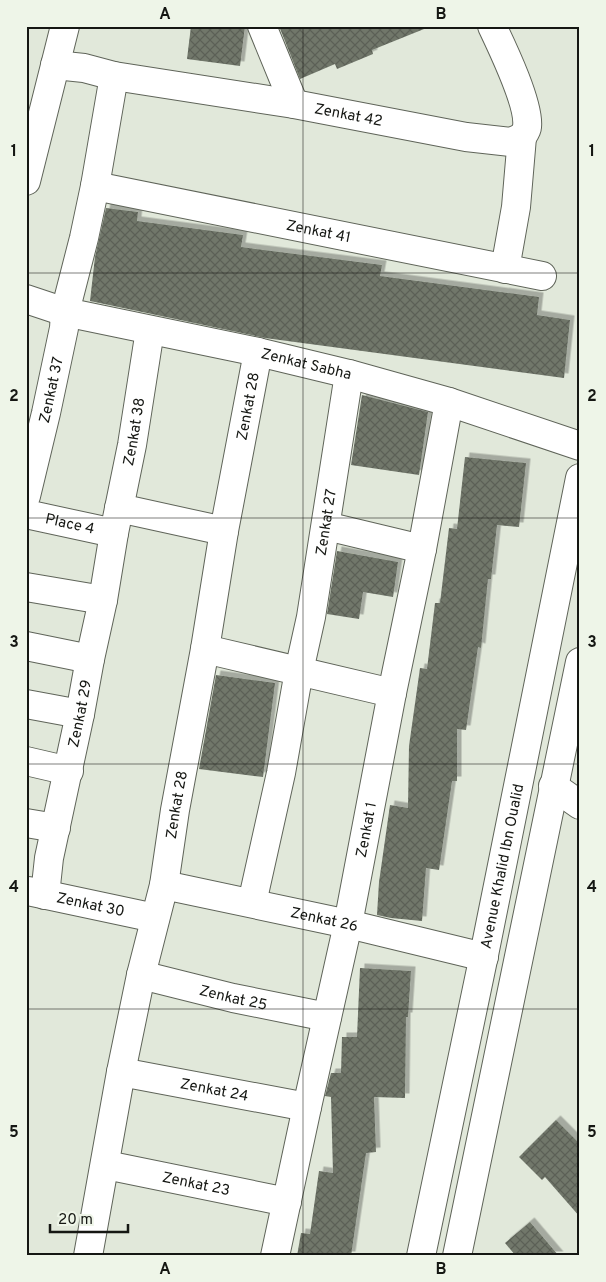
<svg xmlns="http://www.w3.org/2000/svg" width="606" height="1282" font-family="Overpass,sans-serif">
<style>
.building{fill:url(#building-cross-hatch);filter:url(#shadow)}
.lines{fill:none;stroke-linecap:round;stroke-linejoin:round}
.minor-casing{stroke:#5f6459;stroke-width:30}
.major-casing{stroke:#5f6459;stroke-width:30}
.minor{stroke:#fff;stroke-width:28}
.major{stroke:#fff;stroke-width:28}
.grid{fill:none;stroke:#151713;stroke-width:1;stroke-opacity:0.55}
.labels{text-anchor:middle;stroke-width:4;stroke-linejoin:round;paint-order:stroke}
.street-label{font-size:15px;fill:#151713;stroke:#eef5e8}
.neatline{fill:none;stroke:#151713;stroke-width:2}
.grid-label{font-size:16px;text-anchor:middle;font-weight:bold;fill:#151713}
</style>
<defs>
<pattern id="building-cross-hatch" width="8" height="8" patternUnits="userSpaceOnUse" patternTransform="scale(1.25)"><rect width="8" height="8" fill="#71776b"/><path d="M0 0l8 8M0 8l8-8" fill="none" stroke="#5c6157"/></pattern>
<filter id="shadow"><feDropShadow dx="4.5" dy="-4.5" stdDeviation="0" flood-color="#0004"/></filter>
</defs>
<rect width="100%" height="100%" fill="#e1e8da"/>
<g class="building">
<path d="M191,26H245L240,66L187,59Z"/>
<path d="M279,26H429V27L372,50L373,54L337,69L335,64L300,79Z"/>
<path d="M106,208L138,212L137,221L243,235L241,247L382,265L380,276L539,297L537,315L570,320L564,378L265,338L90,301L95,257Z"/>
<path d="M362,395L428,412L419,475L351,465Z"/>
<path d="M465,457L526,463L519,527L497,525L491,579H488L481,648L478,647L466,730L457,729V781H452L439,870L426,868L422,921L391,918L377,915L379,882L390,805L408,808L409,746L420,668L427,669L435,603H440L449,528L457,529Z"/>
<path d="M337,551L398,562L393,597L363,592L359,619L327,614Z"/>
<path d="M216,675L275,683L263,777L199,769Z"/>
<path d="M360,968L411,971L408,1017H406L405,1098L374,1097L376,1152L366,1153L351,1256H297L301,1233L310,1234L319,1171L333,1173L331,1097L325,1096L331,1073H341L342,1037H357Z"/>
<path d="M556,1120L580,1144V1217L545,1177L542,1180L519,1157Z"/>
<path d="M530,1222L559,1256H516L505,1243Z"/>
</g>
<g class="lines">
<g class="minor-casing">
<g id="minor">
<path d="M262,26L294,104"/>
<path id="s1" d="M55,65L84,68L114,76L294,104L466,137L511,142L522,137C524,134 527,130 527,127C530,105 502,47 492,26"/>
<path d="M26,181L65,26"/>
<path id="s2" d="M95,186L542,276"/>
<path d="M505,269L516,207L522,137"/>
<path id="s3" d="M26,299L65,312L258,352L349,374L449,402L580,446"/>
<path id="s4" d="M26,496L46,413L64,328L65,312L84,238L95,186L114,76"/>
<path d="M119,508L224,531"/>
<path id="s5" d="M26,514L114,533"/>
<path d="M326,526L422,549"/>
<path d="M26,587L103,600"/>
<path d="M26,646L90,659"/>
<path d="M205,649L392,693"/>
<path d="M26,704L80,714"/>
<path d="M26,761L69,771"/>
<path d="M553,786L580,805"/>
<path d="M26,823L56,828"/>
<path id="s6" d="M164,885L348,924L484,957"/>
<path id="s7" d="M28,891L155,918"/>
<path id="s8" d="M45,895L49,858L80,714L90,659L103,600L114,533L132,445L150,330"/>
<path id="s9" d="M252,903L281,773L299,671L311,617L349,374"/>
<path id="s10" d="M141,975L233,998L327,1017"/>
<path id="s11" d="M121,1072L307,1107"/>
<path id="s12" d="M106,1165L287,1202"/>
<path id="s13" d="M88,1256L121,1072L141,975L164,885L175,810L205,649L224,531L258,352"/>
<path id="s14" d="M275,1256L307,1107L348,924L392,693L422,549L449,402"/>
</g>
</g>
<g class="major-casing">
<g id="major">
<path id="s15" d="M421,1256L484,955L580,478"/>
<path d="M457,1256L580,662"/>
</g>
</g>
<use href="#minor" class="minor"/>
<use href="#major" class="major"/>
</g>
<path class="grid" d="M303,26V1256M26,273H580M26,518H580M26,764H580M26,1009H580"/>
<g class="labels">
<g class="street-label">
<text dy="5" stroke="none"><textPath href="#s1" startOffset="298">Zenkat 42</textPath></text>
<text dy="5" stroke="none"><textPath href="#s2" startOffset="228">Zenkat 41</textPath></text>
<text dy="5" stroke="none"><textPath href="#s3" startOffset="288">Zenkat Sabha</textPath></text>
<text dy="5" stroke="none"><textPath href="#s4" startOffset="109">Zenkat 37</textPath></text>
<text dy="5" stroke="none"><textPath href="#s13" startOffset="865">Zenkat 28</textPath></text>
<text dy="5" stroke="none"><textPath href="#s8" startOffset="472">Zenkat 38</textPath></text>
<text dy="5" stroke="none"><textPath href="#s5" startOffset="45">Place 4</textPath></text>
<text dy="5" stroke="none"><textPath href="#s9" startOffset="388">Zenkat 27</textPath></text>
<text dy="5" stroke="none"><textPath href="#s8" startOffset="185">Zenkat 29</textPath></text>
<text dy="5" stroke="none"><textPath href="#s13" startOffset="460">Zenkat 28</textPath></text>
<text dy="5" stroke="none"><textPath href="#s14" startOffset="436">Zenkat 1</textPath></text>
<text dy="5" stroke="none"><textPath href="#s15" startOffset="398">Avenue Khalid Ibn Oualid</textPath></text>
<text dy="5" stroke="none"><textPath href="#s7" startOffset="64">Zenkat 30</textPath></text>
<text dy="5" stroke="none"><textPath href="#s6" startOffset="164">Zenkat 26</textPath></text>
<text dy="5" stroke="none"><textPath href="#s10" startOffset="95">Zenkat 25</textPath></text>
<text dy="5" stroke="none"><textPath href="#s11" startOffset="95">Zenkat 24</textPath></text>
<text dy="5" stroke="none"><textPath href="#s12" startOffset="92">Zenkat 23</textPath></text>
</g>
</g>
<rect width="606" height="1282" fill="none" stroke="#eef5e8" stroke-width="55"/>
<path d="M50 1224v8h78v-8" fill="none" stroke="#151713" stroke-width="2.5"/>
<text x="58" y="1224" font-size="15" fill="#151713" stroke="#eef5e8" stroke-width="4" paint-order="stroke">20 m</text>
<rect x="28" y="28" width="550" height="1226" class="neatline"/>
<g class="grid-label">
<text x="165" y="19">A</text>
<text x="441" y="19">B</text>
<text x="14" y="156">1</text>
<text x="592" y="156">1</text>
<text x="14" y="401">2</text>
<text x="592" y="401">2</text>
<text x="14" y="647">3</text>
<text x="592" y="647">3</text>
<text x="14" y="892">4</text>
<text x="592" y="892">4</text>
<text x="14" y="1137">5</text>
<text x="592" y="1137">5</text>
<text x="165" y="1274">A</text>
<text x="441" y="1274">B</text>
</g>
</svg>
